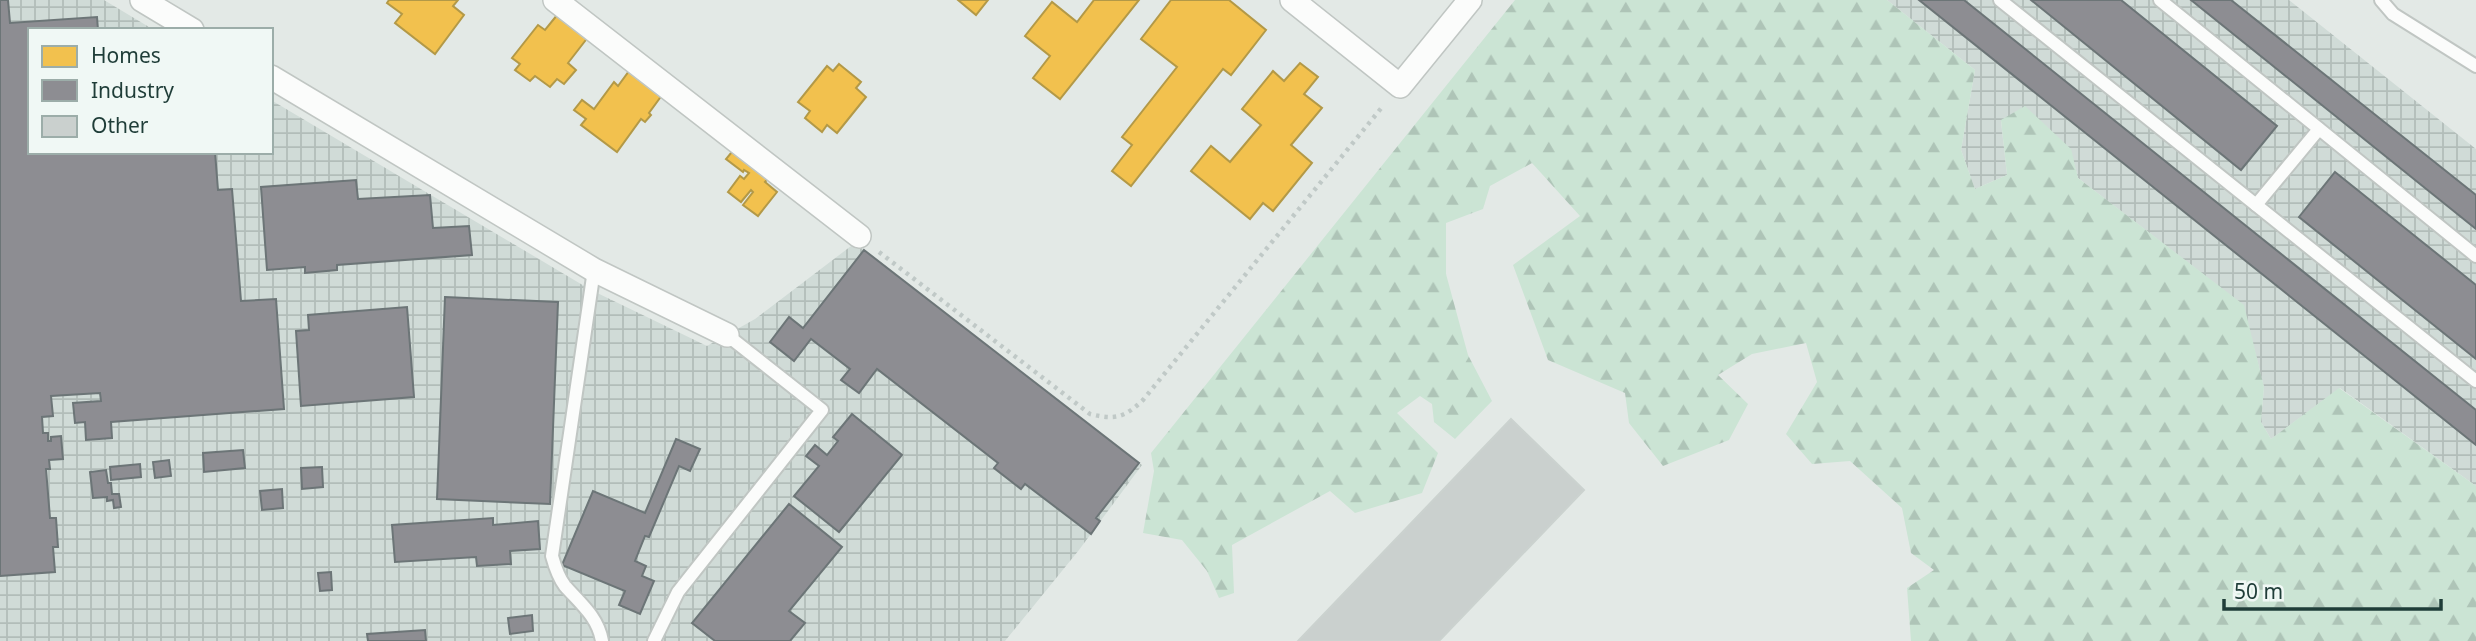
<svg xmlns="http://www.w3.org/2000/svg" width="2476" height="641" font-family="'Noto Sans',sans-serif">
<style>
.industrial{fill:url(#industrial-grid)}
.forest{fill:url(#forest-firs)}
.homes{fill:#f2c14e;stroke:#b39947;stroke-width:2}
.industry{fill:#8d8d92;stroke:#6c7577;stroke-width:2}
.building{fill:#cad0ce;stroke:#cbd2cf;stroke-width:2}
.lines{fill:none;stroke-linecap:round;stroke-linejoin:round}
.lane-casing{stroke:#c0c6c3;stroke-width:16}
.street-casing{stroke:#c0c6c3;stroke-width:26}
.path{stroke:#c0c9c7;stroke-width:4.5;stroke-dasharray:3.5 5;stroke-linecap:butt}
.lane{stroke:#fbfcfb;stroke-width:12}
.street{stroke:#fbfcfb;stroke-width:23}
</style>
<defs>
<pattern id="industrial-grid" width="8" height="8" patternUnits="userSpaceOnUse" patternTransform="scale(1.75)"><rect width="8" height="8" fill="#d0dbd7"/><path d="M0 4h8M4 0v8" fill="none" stroke="#b2bdb9"/></pattern>
<pattern id="forest-firs" width="22" height="20" patternUnits="userSpaceOnUse" patternTransform="scale(1.75)"><rect width="22" height="20" fill="#cbe4d4"/><path d="M5 1l3.5 6h-7zM16 11l3.5 6h-7z" fill="#aec4b7"/></pattern>
</defs>
<rect width="100%" height="100%" fill="#e3e9e6"/>
<g class="industrial">
<path d="M0,0H104L154,30H30V152H271V100L591,290L707,346L755,319L855,243L1142,465L1079,550L1005,641H0Z"/>
<path d="M1887,0H2289L2476,149V486L2340,388L2271,439L2261,422L2264,387L2243,305L2078,178L2070,149L2001,121L2007,175L1975,189L1961,150L1975,70Z"/>
</g>
<path class="forest" d="M1515,0H1887L1975,70L1961,150L1975,189L2007,175L2001,120L2025,106L2071,149L2078,178L2244,305L2264,387L2261,422L2271,439L2339,388L2476,486V641H1911L1907,588L1934,570L1911,553L1902,508L1850,461L1812,464L1786,434L1817,382L1806,343L1752,354L1718,375L1748,404L1729,440L1663,466L1629,423L1625,393L1548,360L1513,265L1580,216L1532,163L1490,186L1483,209L1446,223V274L1468,355L1492,401L1455,439L1434,422L1432,404L1420,396L1397,413L1438,453L1422,493L1355,513L1330,491L1232,545L1234,593L1219,598L1207,571L1182,540L1143,533L1154,471L1151,453Z"/>
<g class="homes">
<path d="M389,0H458L453,6L464,15L435,54L395,23L402,14L387,3Z"/>
<path d="M958,0H988L976,15Z"/>
<path d="M1094,0H1139L1060,99L1033,78L1050,56L1025,36L1052,2L1077,22Z"/>
<path d="M1171,0H1229L1266,30L1231,75L1223,69L1131,186L1112,171L1132,145L1122,137L1177,67L1141,39Z"/>
<path d="M562,9L592,32L568,63L576,70L564,84L557,79L550,87L535,76L530,81L515,70L520,64L512,58L538,25L545,30Z"/>
<path d="M1300,63L1318,77L1304,94L1322,108L1291,145L1312,163L1273,211L1263,203L1250,219L1191,171L1211,146L1230,162L1261,125L1242,109L1273,71L1284,81Z"/>
<path d="M839,64L861,82L856,88L866,97L837,133L827,125L822,132L805,118L810,111L798,102L827,66L833,71Z"/>
<path d="M632,67L665,91L649,113L651,115L645,122L641,119L617,152L581,125L586,119L574,110L582,100L594,109L614,82L618,86Z"/>
<path d="M736,147L771,175L765,182L777,192L758,216L743,205L753,192L751,190L741,202L728,192L740,176L744,179L749,173L744,170L743,172L726,159Z"/>
</g>
<g class="industry">
<path d="M0,0H8L10,23L97,17L98,30H30V152H215L218,190L232,189L241,301L276,299L284,409L111,422L112,438L86,440L85,422L75,423L73,403L101,401L100,393L51,396L53,416L42,417L43,433H48V441H51V437L61,436L63,459L49,460L50,469H46L50,518H56L58,547H53L55,572L0,576Z"/>
<path d="M1919,0H1964L2476,410V445Z"/>
<path d="M2031,0H2121L2277,126L2241,170Z"/>
<path d="M2191,0H2231L2476,195V229Z"/>
<path d="M2335,172L2476,285V359L2299,217Z"/>
<path d="M356,180L358,199L430,195L433,228L469,226L472,255L337,265V270L305,273V267L267,270L261,187Z"/>
<path d="M864,250L1139,463L1096,518L1100,521L1091,534L1025,484L1021,489L994,468L998,463L877,369L859,393L841,380L850,369L811,339L794,361L770,342L789,317L803,328Z"/>
<path d="M445,297L558,302L550,504L437,499Z"/>
<path d="M407,307L414,397L301,406L296,331L309,330L308,315Z"/>
<path d="M852,414L902,455L839,532L794,496L819,466L806,456L815,445L827,455L838,441L833,437Z"/>
<path d="M676,439L700,449L690,471L679,466L649,537L645,536L635,561L646,566L642,576L654,581L640,614L619,605L625,591L562,565L593,491L645,513Z"/>
<path d="M243,450L245,468L204,472L203,453Z"/>
<path d="M169,460L171,476L155,478L153,462Z"/>
<path d="M140,464L141,477L111,480L110,467Z"/>
<path d="M322,467L323,487L302,489L301,468Z"/>
<path d="M106,470L108,483H111L112,494H119L121,507L114,508L113,500L107,501V497L93,498L90,472Z"/>
<path d="M282,489L283,508L262,510L260,491Z"/>
<path d="M789,504L842,547L789,611L805,623L790,641H715L692,623Z"/>
<path d="M493,518V525L538,521L540,549L510,551L511,564L477,566L476,557L395,562L392,525Z"/>
<path d="M331,572L332,590L320,591L318,573Z"/>
<path d="M532,615L533,631L510,634L508,618Z"/>
<path d="M425,630L426,641H368L367,634Z"/>
</g>
<path class="building" d="M1511,419L1584,490L1439,641H1298Z"/>
<g class="lines">
<g class="lane-casing">
<g id="lane">
<path d="M2000,0L2476,381"/>
<path d="M2160,0L2476,256"/>
<path d="M2381,0L2393,14L2476,66"/>
<path d="M2256,205L2319,129"/>
<path d="M594,270L552,556C555,567 558,577 565,586C580,603 598,617 602,641"/>
<path d="M654,641L678,592L822,410L727,335"/>
</g>
</g>
<g class="street-casing">
<g id="street">
<path d="M142,0L192,30"/>
<path d="M555,0L859,236"/>
<path d="M1292,0L1400,86L1470,0"/>
<path d="M271,77L594,270L727,335"/>
</g>
</g>
<path class="path" d="M879,252L1090,414C1115,420 1124,418 1143,400L1383,106"/>
<use href="#lane" class="lane"/>
<use href="#street" class="street"/>
</g>
<rect x="28" y="28" width="245" height="126" fill="#f0f8f5" stroke="#9cada9" stroke-width="2"/>
<rect x="42" y="46" width="35" height="21" fill="#f2c14e" stroke="#9cada9" stroke-width="2"/>
<text x="91" y="63" font-size="21" fill="#1f3d38">Homes</text>
<rect x="42" y="80" width="35" height="21" fill="#8d8d92" stroke="#9cada9" stroke-width="2"/>
<text x="91" y="98" font-size="21" fill="#1f3d38">Industry</text>
<rect x="42" y="116" width="35" height="21" fill="#cad0ce" stroke="#9cada9" stroke-width="2"/>
<text x="91" y="133" font-size="21" fill="#1f3d38">Other</text>
<path d="M2224 599v10h217v-10" fill="none" stroke="#1f3d38" stroke-width="3.5"/>
<text x="2234" y="599" font-size="21" fill="#1f3d38" stroke="#f0f8f5" stroke-width="5" paint-order="stroke">50 m</text>
</svg>
